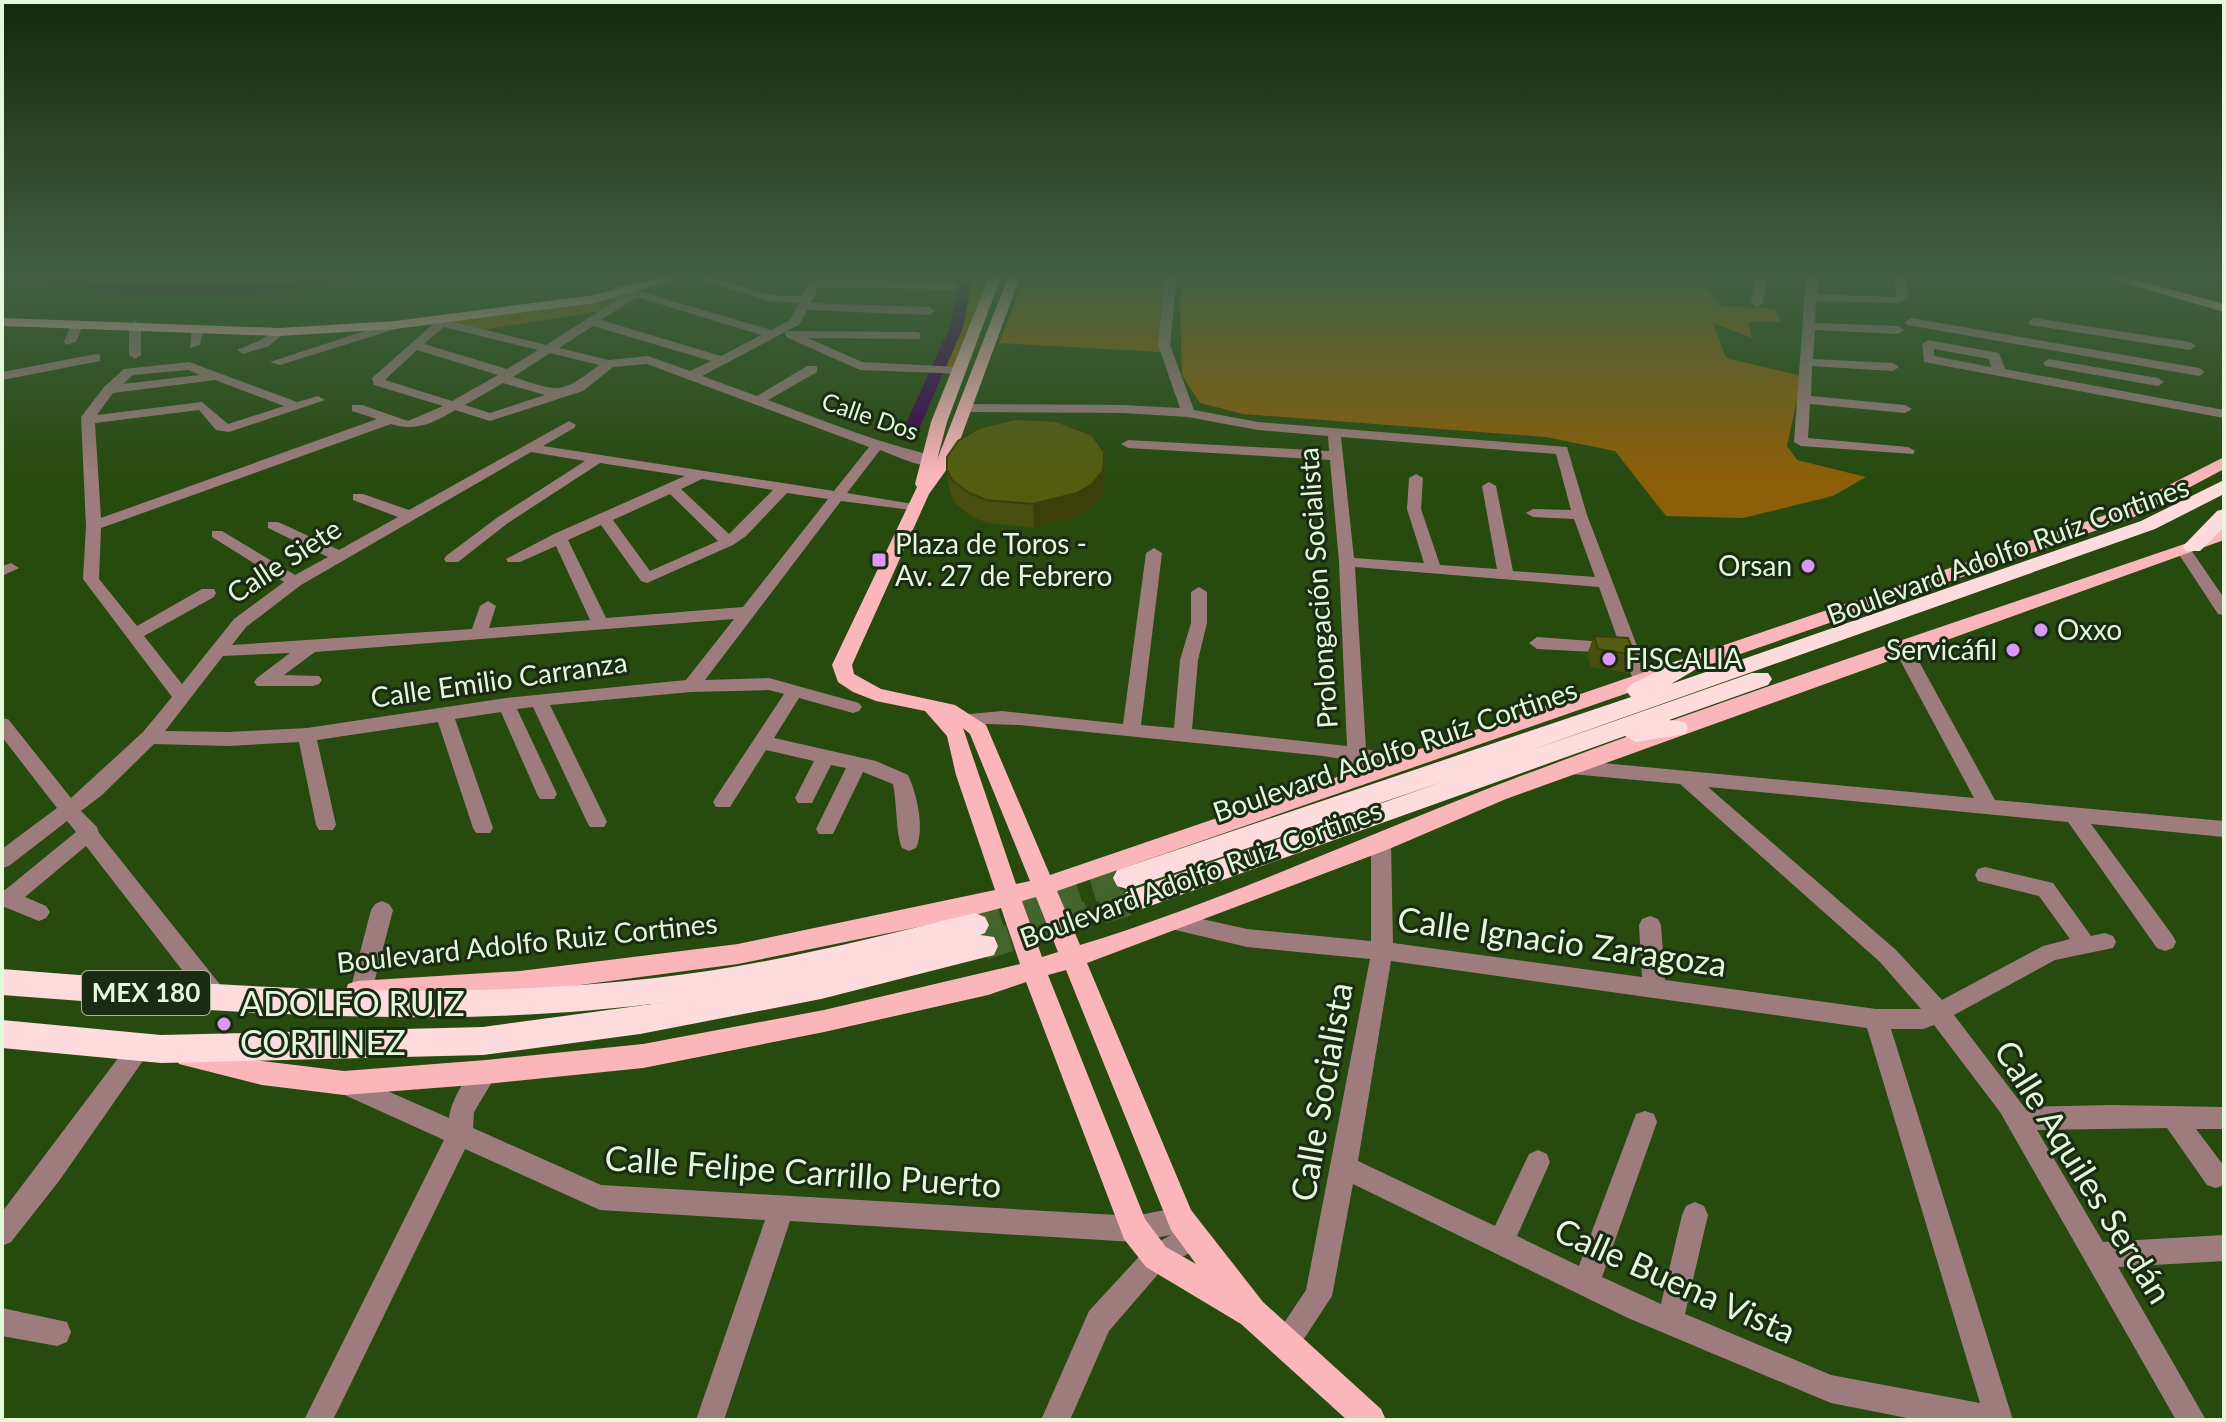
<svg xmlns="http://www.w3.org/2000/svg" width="2226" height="1422" font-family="Lato,sans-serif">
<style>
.green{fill:#8c5f08}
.water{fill:#400054}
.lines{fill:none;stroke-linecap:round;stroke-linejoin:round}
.highway-tunnel{stroke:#43642d;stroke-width:27;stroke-dasharray:27 14;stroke-linecap:butt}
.minor{fill:#9e7c7d;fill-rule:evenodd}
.major{fill:#fbb6b9;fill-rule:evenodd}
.highway{fill:#fedcdd;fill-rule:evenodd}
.wall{fill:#484f0e}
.shaded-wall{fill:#3b400b}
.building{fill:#545c10;stroke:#3b400b;stroke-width:2}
.poi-dot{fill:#db99f6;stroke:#1b2b13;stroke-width:3}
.labels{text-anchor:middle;stroke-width:6;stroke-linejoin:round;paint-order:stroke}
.far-street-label{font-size:24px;fill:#e3f9d9;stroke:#1b2b13}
.shield{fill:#1b2b13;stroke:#a7bb9e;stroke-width:2}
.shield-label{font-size:26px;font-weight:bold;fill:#e3f9d9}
.poi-label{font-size:28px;fill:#e3f9d9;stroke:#1b2b13;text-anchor:start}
.street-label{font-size:28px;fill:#e3f9d9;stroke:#1b2b13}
.near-street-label{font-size:34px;fill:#e3f9d9;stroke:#1b2b13}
.near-poi-label{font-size:34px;fill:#e3f9d9;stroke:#1b2b13;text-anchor:start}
</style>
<rect width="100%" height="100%" fill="#274a0f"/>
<g class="green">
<path d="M973,277H994L959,371L945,370L963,327Z"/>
<path d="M1025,277H1165L1160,352L999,343Z"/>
<path d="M1185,277H1701L1719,306L1775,309L1781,322H1748L1752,338L1713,323L1726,358L1802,376L1787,446L1797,460L1866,477L1833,496L1743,518L1666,516L1615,451L1546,437L1243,414L1200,403L1182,375L1180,303Z"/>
<path d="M626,293L633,295L609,310L474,331L446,319Z"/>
</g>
<g class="water">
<path d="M2,277H353C278,293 205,300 129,293C81,289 53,276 2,281Z"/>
<path d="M961,277H973L963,327L913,443L899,439L950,327Z"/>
</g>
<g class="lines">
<g class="highway-tunnel">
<path d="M975,925L1127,878"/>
<path d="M984,946L1136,900"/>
</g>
<g class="minor">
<path d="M692,277H710L770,295L802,296L812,277L954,284L960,287L954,290L819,286L811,303L929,307L935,311L929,315L807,310L799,325L786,331L916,332L920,333V339L808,338L862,362L959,367L965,371L964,374L860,370L786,337L785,332L702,376L757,396L807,366H817V372L768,400C829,423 886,446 949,459L951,462C934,475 899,457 880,450L847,493L919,505V511L841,501L705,680L769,678L859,703L862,707L859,711L853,713L799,698L774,738L876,761L908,775C917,794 925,829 916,848L909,851L902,848C896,835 897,803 893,784L863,772L833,834H819L816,829L846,768L831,765L812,803H798L795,798L814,761L766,750L730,807H716L713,802L716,797L784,694L769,690L691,692L550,705L607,822L604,827H590L587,822L533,707L517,709L557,794L554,799H540L537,794L501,712L455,719L493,828L490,833H476L473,828L438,722L317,740L336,825L333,830H319L316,825L299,742L229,746L154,744L102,795L81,811L97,827L99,833L226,992L229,999L226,1006L218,1009L210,1006L86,846L25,897L46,906L50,912L46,918L39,921L2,906V889L5,890L76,832L67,821L9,866L2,868V849L57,808L2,737V718L8,719L71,798L143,732L172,697L83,579L86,526L81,417L104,387L124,369L189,362L297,402L318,396L325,400L229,432L216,430L199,410L95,423L101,518L377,419L352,411V405H362L408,421L443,406L374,385L372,378L442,316H450V321L546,345L626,294L612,288L618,285L771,330L790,320L799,303L769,301ZM637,297L761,335L721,356L601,320ZM593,326L711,361L690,371L648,356L609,360L559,348ZM444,327L538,350L507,369L424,344ZM417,350L498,375L452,401L385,380ZM550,353L599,365C559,396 559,391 513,377ZM647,364L869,447L834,491L543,446L574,428L576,425L569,421L409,510L363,494H353V500L398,517L339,550L278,522H268V528L328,557L295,575L222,531H212V537L284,582L234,619L182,684L144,636L214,597L216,593L214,589H202L137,626L99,579L101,528L391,424C415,432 434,423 455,410L490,421L583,391L613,367ZM188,370L200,375L123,384L133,375ZM215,380L284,406L228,424L202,402L97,415L113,393ZM503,383L545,395L490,413L465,405ZM531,452L585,461L498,517L446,556L444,559L446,562H458L508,523L600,463L685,476L554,534L506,559L508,562H520L556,546L590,620L489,628L496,606L488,601L480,606L472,629L232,645L246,627L301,585ZM702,479L773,490L729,534L681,489ZM787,493L828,499L743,607L606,618L568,540L601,525L641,581L647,583L733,545L746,536ZM670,494L718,541L650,571L613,520ZM734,619L686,680L506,698L307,728L229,732L165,731L223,656L290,653L257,678L254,682L257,686H313L319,684L322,680L319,676L284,675L315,652Z"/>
<path d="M1165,277H1177L1170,345L1194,410L1258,422L1567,447L1587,515L1650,680L1647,684H1635L1621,649L1614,653L1537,649L1529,643L1537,637L1619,643L1599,587L1355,567L1366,749L1408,758L1410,763L1408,768L1401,770L1367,763L1368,778L1365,783H1351L1348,760L1323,756L1019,725L986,724L955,730L949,729L946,724L949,719L970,714L1002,711L1123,724L1146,553L1154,548L1162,553L1141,725L1174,728L1180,660L1191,623V592L1199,587L1207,592V623L1198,660L1192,729L1347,746L1339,562L1330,460L1128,448L1121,444L1128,440L1329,451L1328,436L1258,430L1188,417L1123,413L967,412L960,408L967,404L1123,405L1180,408L1158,345ZM1341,437L1556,454L1571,510L1533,509L1526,513L1533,517L1574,519L1595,577L1513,571L1496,486L1489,482L1482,486L1497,569L1440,565L1421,509L1423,478L1416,474L1409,478L1407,509L1424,563L1354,558Z"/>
<path d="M1755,277H1767L1763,303L1757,307L1751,303Z"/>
<path d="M1806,277H1818L1817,294L1893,297L1896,296L1894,277H1906L1908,298L1899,303L1816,301L1815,323L1898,326L1904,330L1898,334L1815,330L1813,359L1893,363L1899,367L1893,371L1812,366L1811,396L1905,405L1912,409L1905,413L1810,404L1808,438L1908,447L1915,451L1913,454L1801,446L1794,442Z"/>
<path d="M1911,318L2199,368L2205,372L2199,376L1907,325L1905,322Z"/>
<path d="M2034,318L2190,342L2196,346L2190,350L2030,325L2028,322Z"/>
<path d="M78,319L84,323L76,342L66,345L64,342L72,323Z"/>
<path d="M135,321L141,325V355L135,359L129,355V325Z"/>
<path d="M395,321L401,325L399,328L280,365L270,362Z"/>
<path d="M198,324L204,328L200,345L190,348L192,328Z"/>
<path d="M275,329L285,332L269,346L243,354L237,350L261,340Z"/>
<path d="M1928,340L1999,353L2005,369L2224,410V418L1924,362L1922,344ZM1934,349L1989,359L1991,367L1934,356Z"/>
<path d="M96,354L100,355V361L2,380V372Z"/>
<path d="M2049,359L2158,378L2164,382L2158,386L2045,366L2043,363Z"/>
<path d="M2184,545L2189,547L2224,598V615L2218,614L2176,550Z"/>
<path d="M11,563L19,568L2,576V566Z"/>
<path d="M1902,641L1911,647L1995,800L2224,821V837L2091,824L2173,936L2176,942L2173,948L2165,951L2157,948L2068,822L1708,787L1896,950L1942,1000L2043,946L2070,939L2039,896L1978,881L1975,875L1978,869L1985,867L2053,883L2091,936L2105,933L2113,936L2116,942L2113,948L2055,960L1954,1015L2024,1107L2111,1105L2224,1107V1129H2196L2224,1166V1185L2216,1188L2207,1185L2167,1128L2037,1130L2103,1242L2224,1235V1261L2118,1267L2206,1420H2176L2000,1112L1934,1025L1923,1029H1891L2013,1420H1917L1831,1403L1628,1318L1353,1184L1332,1296L1296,1351L1286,1355L1276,1351L1272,1341L1306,1290L1370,959L1247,947L1167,928L1164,922L1167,916L1175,913L1247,929L1371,941V843L1374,838L1381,835L1388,838L1391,843L1393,943L1642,977L1639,925L1642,919L1650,916L1658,919L1661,925L1665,980L1876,1009H1921L1880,962L1680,784L1571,774L1564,772L1562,767L1564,762L1571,760L1974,798L1893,647ZM1391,961L1867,1028L1980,1403L1831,1375L1685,1314L1708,1215L1704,1206L1695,1202L1686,1206L1682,1215L1661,1304L1602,1277L1657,1122L1654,1114L1645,1111L1636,1114L1579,1266L1517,1236L1550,1162L1547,1154L1538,1150L1529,1154L1495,1226L1358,1161Z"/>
<path d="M382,901L389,904L393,910L372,991L369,998L361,1001L353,998L350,991L371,910L375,904Z"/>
<path d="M139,1038L147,1041L151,1048L147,1055L59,1181L11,1242L2,1246V1212L131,1041Z"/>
<path d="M486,1061L494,1064L498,1072L474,1112L473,1128L601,1185L1134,1216L1181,1207L1190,1211L1194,1220L1192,1225L1203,1228L1207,1237L1203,1246L1165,1266L1109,1331L1070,1420H1041L1089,1311L1147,1248L1171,1235L1134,1242L790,1221L724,1420H696L765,1220L600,1210L465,1149L333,1420H304L444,1140L338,1092L334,1084L338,1076L346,1073L449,1118C451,1100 469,1068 486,1061Z"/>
<path d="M2,1308L67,1322L71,1332L67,1342L57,1346L2,1336Z"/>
</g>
<g class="major">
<path d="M661,277H683L595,303L395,329L279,336L2,326V318L279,328L395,321L594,295Z"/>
<path d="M989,277H1001L947,422L937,460L1008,277H1020L952,462L929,494L852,665L854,674L881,689L955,705L986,725L1050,875L2120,510L2224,457V469L2132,518L1057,891L1080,945C1220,902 1354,840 1492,787C1725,698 1963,620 2199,539L2224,528V540L1506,799L1389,849L1087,963L1191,1210L1263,1302L1381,1409L1386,1420H1347L1241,1324L1146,1267L1124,1239L1026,982L988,995L824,1032L643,1068L486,1084L344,1095L262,1085L179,1064L175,1056L179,1048L188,1044L262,1061L344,1071L486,1060L643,1044L824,1010L1020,964L1001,908L967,917L738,964L520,993L357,1003L348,1000L345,992L348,984L357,981L520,971L738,944L995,890L956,775L947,736L925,711L876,701L853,692L838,682L832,665L917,487L915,484L931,422ZM963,728L970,734L1030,881L1016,884ZM1036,897L1058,952L1042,957L1022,901ZM1066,970L1171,1230L1196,1264L1166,1247L1145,1219L1048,975Z"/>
<path d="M2104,277H2125L2224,304V312Z"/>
</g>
<g class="highway">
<path d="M2224,480V494L2155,529L1526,752L1752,673H1768L1772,679L1768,685L1669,720L1685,722L1688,728L1685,734L1636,742L1625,736L1136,911L1126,908L1122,900L1126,892L1445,781L1127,889L1117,886L1113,878L1117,870L1631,697L1626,691L1630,685L1677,661H1693L1697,666L1693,671L1671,684L2141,521Z"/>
<path d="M2224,509V527L2200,551H2186L2183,547L2186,543L2217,511Z"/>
<path d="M975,913L985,917L989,925L985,933L980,935L994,937L998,946L994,955L821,999L640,1034L483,1055L161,1063L2,1048V1020L161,1035L483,1027L674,1001C452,1032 225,1012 2,995V969C219,986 438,1003 655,978C763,966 869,939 975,913Z"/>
</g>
</g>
<g class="wall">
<path d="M1104,452L1105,475L1103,494L1092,507L1077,517L1034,528L988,523L972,517L955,503L950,493L947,470Z"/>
<path d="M1594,636L1635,655L1628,673L1591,667L1587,654Z"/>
</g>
<path class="shaded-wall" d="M1104,452L1105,475L1103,494L1092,507L1077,517L1034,528L1033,504Z"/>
<g class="building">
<path d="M1015,419L1056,421L1092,435L1104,452L1103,471L1092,484L1077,493L1033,504L986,500L969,493L952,480L947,470V457L958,441L979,428Z"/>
<path d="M1594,636L1628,638L1635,655L1598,649Z"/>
</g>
<linearGradient id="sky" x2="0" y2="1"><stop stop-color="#152908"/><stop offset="0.58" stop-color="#416042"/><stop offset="1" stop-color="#416042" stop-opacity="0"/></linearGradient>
<rect width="2226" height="476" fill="url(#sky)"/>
<g class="poi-dot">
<rect x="871" y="552" width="16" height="16" rx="4"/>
<circle cx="1808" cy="566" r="8"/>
<circle cx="2041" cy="630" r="8"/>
<circle cx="2013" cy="650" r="8"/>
<circle cx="1609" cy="659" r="8"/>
<circle cx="224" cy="1024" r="8"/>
</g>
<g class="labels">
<g class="far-street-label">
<text transform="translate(870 417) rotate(19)" y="8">Calle Dos</text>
</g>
<rect class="shield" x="82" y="971" width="128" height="44" rx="6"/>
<g class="shield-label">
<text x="146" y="1002">MEX 180</text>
</g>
<g class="poi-label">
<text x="895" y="554">Plaza de Toros -<tspan x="895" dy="32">Av. 27 de Febrero</tspan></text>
<text x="1792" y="576" text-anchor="end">Orsan</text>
<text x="2057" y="640">Oxxo</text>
<text x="1997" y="660" text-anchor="end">Servicáfil</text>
<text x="1625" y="669">FISCALIA</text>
</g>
<g class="street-label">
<text transform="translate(2008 551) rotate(-20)" y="10">Boulevard Adolfo Ruíz Cortines</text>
<text transform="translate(284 561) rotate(-33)" y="10">Calle Siete</text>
<text transform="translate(1318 588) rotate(-94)" y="10">Prolongación Socialista</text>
<text transform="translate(499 680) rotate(-8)" y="10">Calle Emilio Carranza</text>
<text transform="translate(1395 751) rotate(-19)" y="10">Boulevard Adolfo Ruíz Cortines</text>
<text transform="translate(1201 874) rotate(-20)" y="10">Boulevard Adolfo Ruiz Cortines</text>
<text transform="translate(527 943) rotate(-6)" y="10">Boulevard Adolfo Ruiz Cortines</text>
</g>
<g class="near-street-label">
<text transform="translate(1562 942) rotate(8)" y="12">Calle Ignacio Zaragoza</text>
<text transform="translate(1322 1092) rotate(-80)" y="12">Calle Socialista</text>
<text transform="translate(803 1172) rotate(4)" y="12">Calle Felipe Carrillo Puerto</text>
<text transform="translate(2083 1172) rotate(58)" y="12">Calle Aquiles Serdán</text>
<text transform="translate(1675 1281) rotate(24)" y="12">Calle Buena Vista</text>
</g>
<g class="near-poi-label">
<text x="240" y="1016">ADOLFO RUIZ<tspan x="240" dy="39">CORTINEZ</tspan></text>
</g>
</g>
<rect width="2226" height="1422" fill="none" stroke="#e3f9d9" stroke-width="8"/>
</svg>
